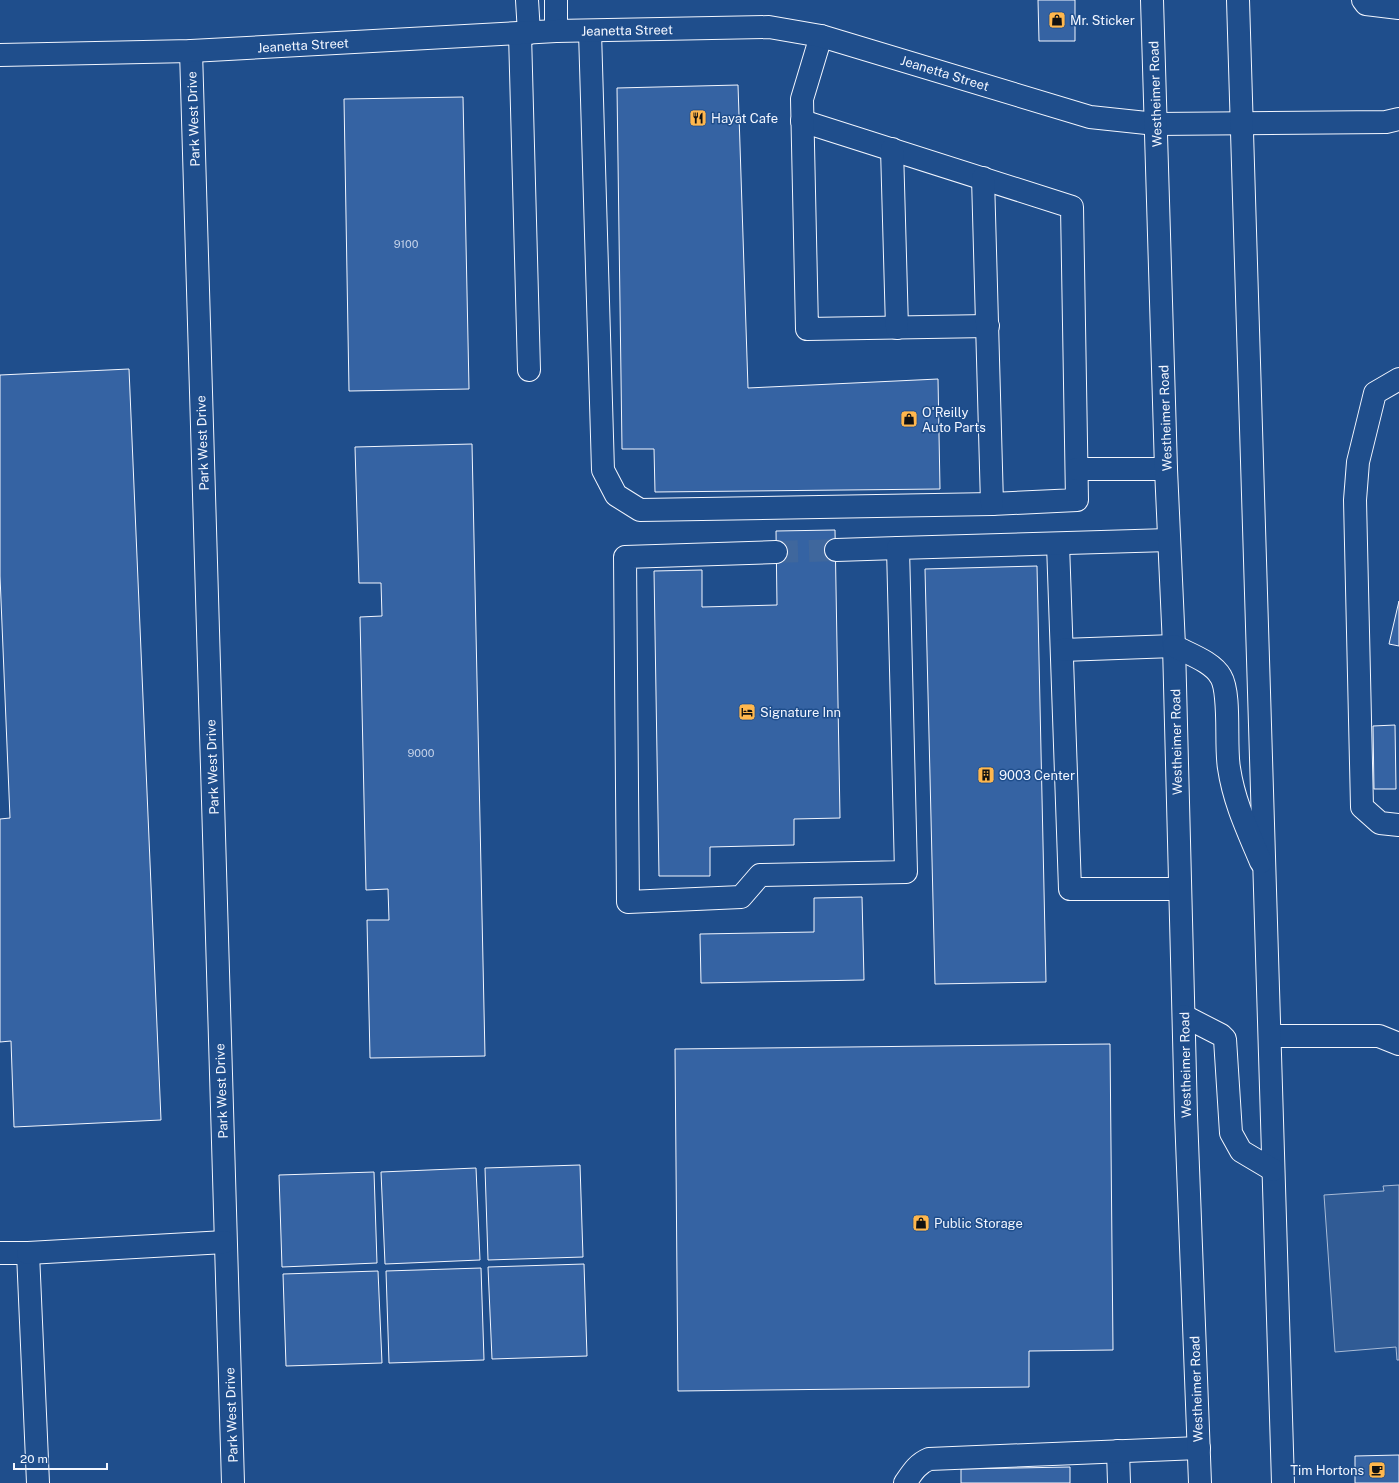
<svg xmlns="http://www.w3.org/2000/svg" width="1399" height="1483" font-family="'Public Sans',sans-serif">
<style>
.parking{fill:#305b95;stroke:#a8bbd7}
.building{fill:#3563a3;stroke:#f2f6ff}
.lines{fill:none;stroke-linecap:round;stroke-linejoin:round}
.minor-tunnel{stroke:#3f679d;stroke-width:22;stroke-dasharray:22 11;stroke-linecap:butt}
.minor-casing{stroke:#f2f6ff;stroke-width:24}
.major-casing{stroke:#f2f6ff;stroke-width:24}
.minor{stroke:#1f4e8c;stroke-width:22}
.major{stroke:#1f4e8c;stroke-width:22}
.labels{text-anchor:middle;stroke-width:3;stroke-linejoin:round;paint-order:stroke}
.number-label{font-size:11px;fill:#c3d1e8}
.poi-label{font-size:13px;fill:#f2f6ff;stroke:#1f4e8c;text-anchor:start}
.street-label{font-size:13px;fill:#f2f6ff;stroke:#1f4e8c}
</style>
<rect width="100%" height="100%" fill="#1f4e8c"/>
<path class="parking" d="M1399,1185V1360H1397L1396,1347L1335,1352L1324,1195L1384,1191L1383,1186Z"/>
<g class="building">
<path d="M1038,0H1075V41H1039Z"/>
<path d="M738,85L748,388L938,379L940,489L655,492L654,449H622L617,88Z"/>
<path d="M463,97L469,389L349,391L344,99Z"/>
<path d="M129,369L161,1120L14,1127L11,1041L0,1042V819L10,818L0,576V375Z"/>
<path d="M472,444L485,1056L370,1058L367,920H389L388,889L366,890L360,617L382,616L381,583H359L355,447Z"/>
<path d="M835,530L840,818L794,819V845L710,847V876H659L654,571L702,570V607L777,605L776,531Z"/>
<path d="M1037,566L1046,982L935,984L925,569Z"/>
<path d="M1399,601V646L1389,644Z"/>
<path d="M1395,725L1396,789H1374L1373,726Z"/>
<path d="M862,897L864,980L701,983L700,934L814,932V898Z"/>
<path d="M1110,1044L1113,1350L1029,1351V1387L678,1391L675,1049Z"/>
<path d="M580,1165L583,1257L488,1260L485,1168Z"/>
<path d="M476,1168L480,1260L385,1264L381,1172Z"/>
<path d="M374,1172L377,1263L282,1267L279,1175Z"/>
<path d="M584,1264L587,1356L492,1359L488,1267Z"/>
<path d="M481,1268L484,1360L389,1363L386,1271Z"/>
<path d="M378,1271L382,1363L286,1366L283,1274Z"/>
<path d="M1399,1455V1483H1355V1456Z"/>
<path d="M1070,1467V1483H961V1469Z"/>
</g>
<g class="lines">
<path class="minor-tunnel" d="M776,552L836,550"/>
<g class="minor-casing">
<g id="minor">
<path d="M527,0L529,33"/>
<path d="M556,0V31"/>
<path d="M1363,0L1366,4L1399,8"/>
<path d="M590,32L603,470L616,495L640,510L992,504L1077,500L1072,207L802,121"/>
<path d="M520,34L529,370"/>
<path d="M821,36L802,99L807,329L988,326"/>
<path d="M191,51L233,1483"/>
<path d="M0,55L191,51L556,31L769,27L821,36L1090,117L1156,124L1386,122L1399,119"/>
<path d="M892,149L897,328"/>
<path d="M983,178L992,504"/>
<path d="M1399,379L1375,393L1358,462L1355,500L1362,807L1380,823L1399,825"/>
<path d="M1077,469H1166"/>
<path d="M1058,544L1070,889H1180"/>
<path d="M836,550L898,548"/>
<path d="M776,552L625,557L628,902L741,897L760,875L906,872L898,548L1169,540"/>
<path d="M1062,650L1174,646"/>
<path d="M1270,1036H1379L1399,1044"/>
<path d="M0,1253H28L38,1483"/>
<path d="M28,1253L225,1242"/>
<path d="M1118,1451L1119,1483"/>
<path d="M905,1483C912,1473 917,1464 929,1459L1199,1448"/>
</g>
</g>
<g class="major-casing">
<g id="major">
<path d="M1152,0L1166,469L1174,646L1186,1115L1200,1483"/>
<path d="M1238,0L1283,1483"/>
<path d="M1174,646C1189,654 1213,662 1221,677C1231,694 1225,746 1229,768C1234,802 1248,831 1261,862"/>
<path d="M1184,1016L1221,1035L1225,1039L1231,1133L1241,1151L1273,1170"/>
</g>
</g>
<use href="#minor" class="minor"/>
<use href="#major" class="major"/>
</g>
<defs>
<g id="shop-square" transform="scale(0.9)"><rect x="-9" y="-9" width="18" height="18" rx="4" fill="#ffb74d" stroke="#1f4e8c"/><path d="M-5-2.5h2.3a2.7 3.5 0 0 1 5.4 0H5L5.5 6h-11ZM-1.5-2.5h3a1.5 2.3 0 0 0-3 0Z" fill="#111"/></g>
<g id="restaurant-square" transform="scale(0.9)"><rect x="-9" y="-9" width="18" height="18" rx="4" fill="#ffb74d" stroke="#1f4e8c"/><path d="M-5-6h1v4h1v-4h1v4h1v-4h1v5L-1.5 .5V6h-2V.5L-5-1ZM5-6V6H3V1.5H1.5Q1.5-4 5-6Z" fill="#111"/></g>
<g id="hotel-square" transform="scale(0.9)"><rect x="-9" y="-9" width="18" height="18" rx="4" fill="#ffb74d" stroke="#1f4e8c"/><path d="M-6-4.5h1.5V1H6V5H4.5V3h-9V5H-6ZM-4 0a1.8 1.8 0 1 1 3.6 0ZM.5 0V-2.5h3Q6-2.5 6 0Z" fill="#111"/></g>
<g id="building-square" transform="scale(0.9)"><rect x="-9" y="-9" width="18" height="18" rx="4" fill="#ffb74d" stroke="#1f4e8c"/><path d="M-4-6H4V6H1V3H-1V6H-4ZM-2.5-4.3h1.7v1.8h-1.7ZM.8-4.3h1.7v1.8H.8ZM-2.5-1h1.7V.8h-1.7ZM.8-1h1.7V.8H.8Z" fill="#111"/></g>
<g id="cafe-square" transform="scale(0.9)"><rect x="-9" y="-9" width="18" height="18" rx="4" fill="#ffb74d" stroke="#1f4e8c"/><path d="M-5.5-4.5H6V0H3Q3 3.5 0 3.5H-2.5Q-5.5 3.5-5.5 0ZM3-3.2v2h1.7v-2ZM-6 4.5H4V6H-6Z" fill="#111"/></g>
</defs>
<g fill-rule="evenodd">
<use href="#shop-square" x="1057" y="20"/>
<use href="#restaurant-square" x="698" y="118"/>
<use href="#shop-square" x="909" y="419"/>
<use href="#hotel-square" x="747" y="712"/>
<use href="#building-square" x="986" y="775"/>
<use href="#shop-square" x="921" y="1223"/>
<use href="#cafe-square" x="1377" y="1470"/>
</g>
<g class="labels">
<g class="number-label">
<text x="406" y="248">9100</text>
<text x="421" y="757">9000</text>
</g>
<g class="poi-label">
<text x="1070" y="25">Mr. Sticker</text>
<text x="711" y="123">Hayat Cafe</text>
<text x="922" y="417">O'Reilly<tspan x="922" dy="15">Auto Parts</tspan></text>
<text x="760" y="717">Signature Inn</text>
<text x="999" y="780">9003 Center</text>
<text x="934" y="1228">Public Storage</text>
<text x="1364" y="1475" text-anchor="end">Tim Hortons</text>
</g>
<g class="street-label">
<text transform="translate(627 30) rotate(-1)" y="5">Jeanetta Street</text>
<text transform="translate(303 45) rotate(-3)" y="5">Jeanetta Street</text>
<text transform="translate(945 73) rotate(17)" y="5">Jeanetta Street</text>
<text transform="translate(1155 94) rotate(-92)" y="5">Westheimer Road</text>
<text transform="translate(193 119) rotate(-92)" y="5">Park West Drive</text>
<text transform="translate(1165 418) rotate(-92)" y="5">Westheimer Road</text>
<text transform="translate(202 443) rotate(-92)" y="5">Park West Drive</text>
<text transform="translate(1176 742) rotate(-91)" y="5">Westheimer Road</text>
<text transform="translate(212 767) rotate(-92)" y="5">Park West Drive</text>
<text transform="translate(1185 1065) rotate(-91)" y="5">Westheimer Road</text>
<text transform="translate(221 1091) rotate(-92)" y="5">Park West Drive</text>
<text transform="translate(1196 1389) rotate(-92)" y="5">Westheimer Road</text>
<text transform="translate(231 1415) rotate(-92)" y="5">Park West Drive</text>
</g>
</g>
<path d="M14 1463v6h93v-6" fill="none" stroke="#f2f6ff" stroke-width="2"/>
<text x="20" y="1463" font-size="12" fill="#f2f6ff" stroke="#1f4e8c" stroke-width="3" paint-order="stroke">20 m</text>
</svg>
